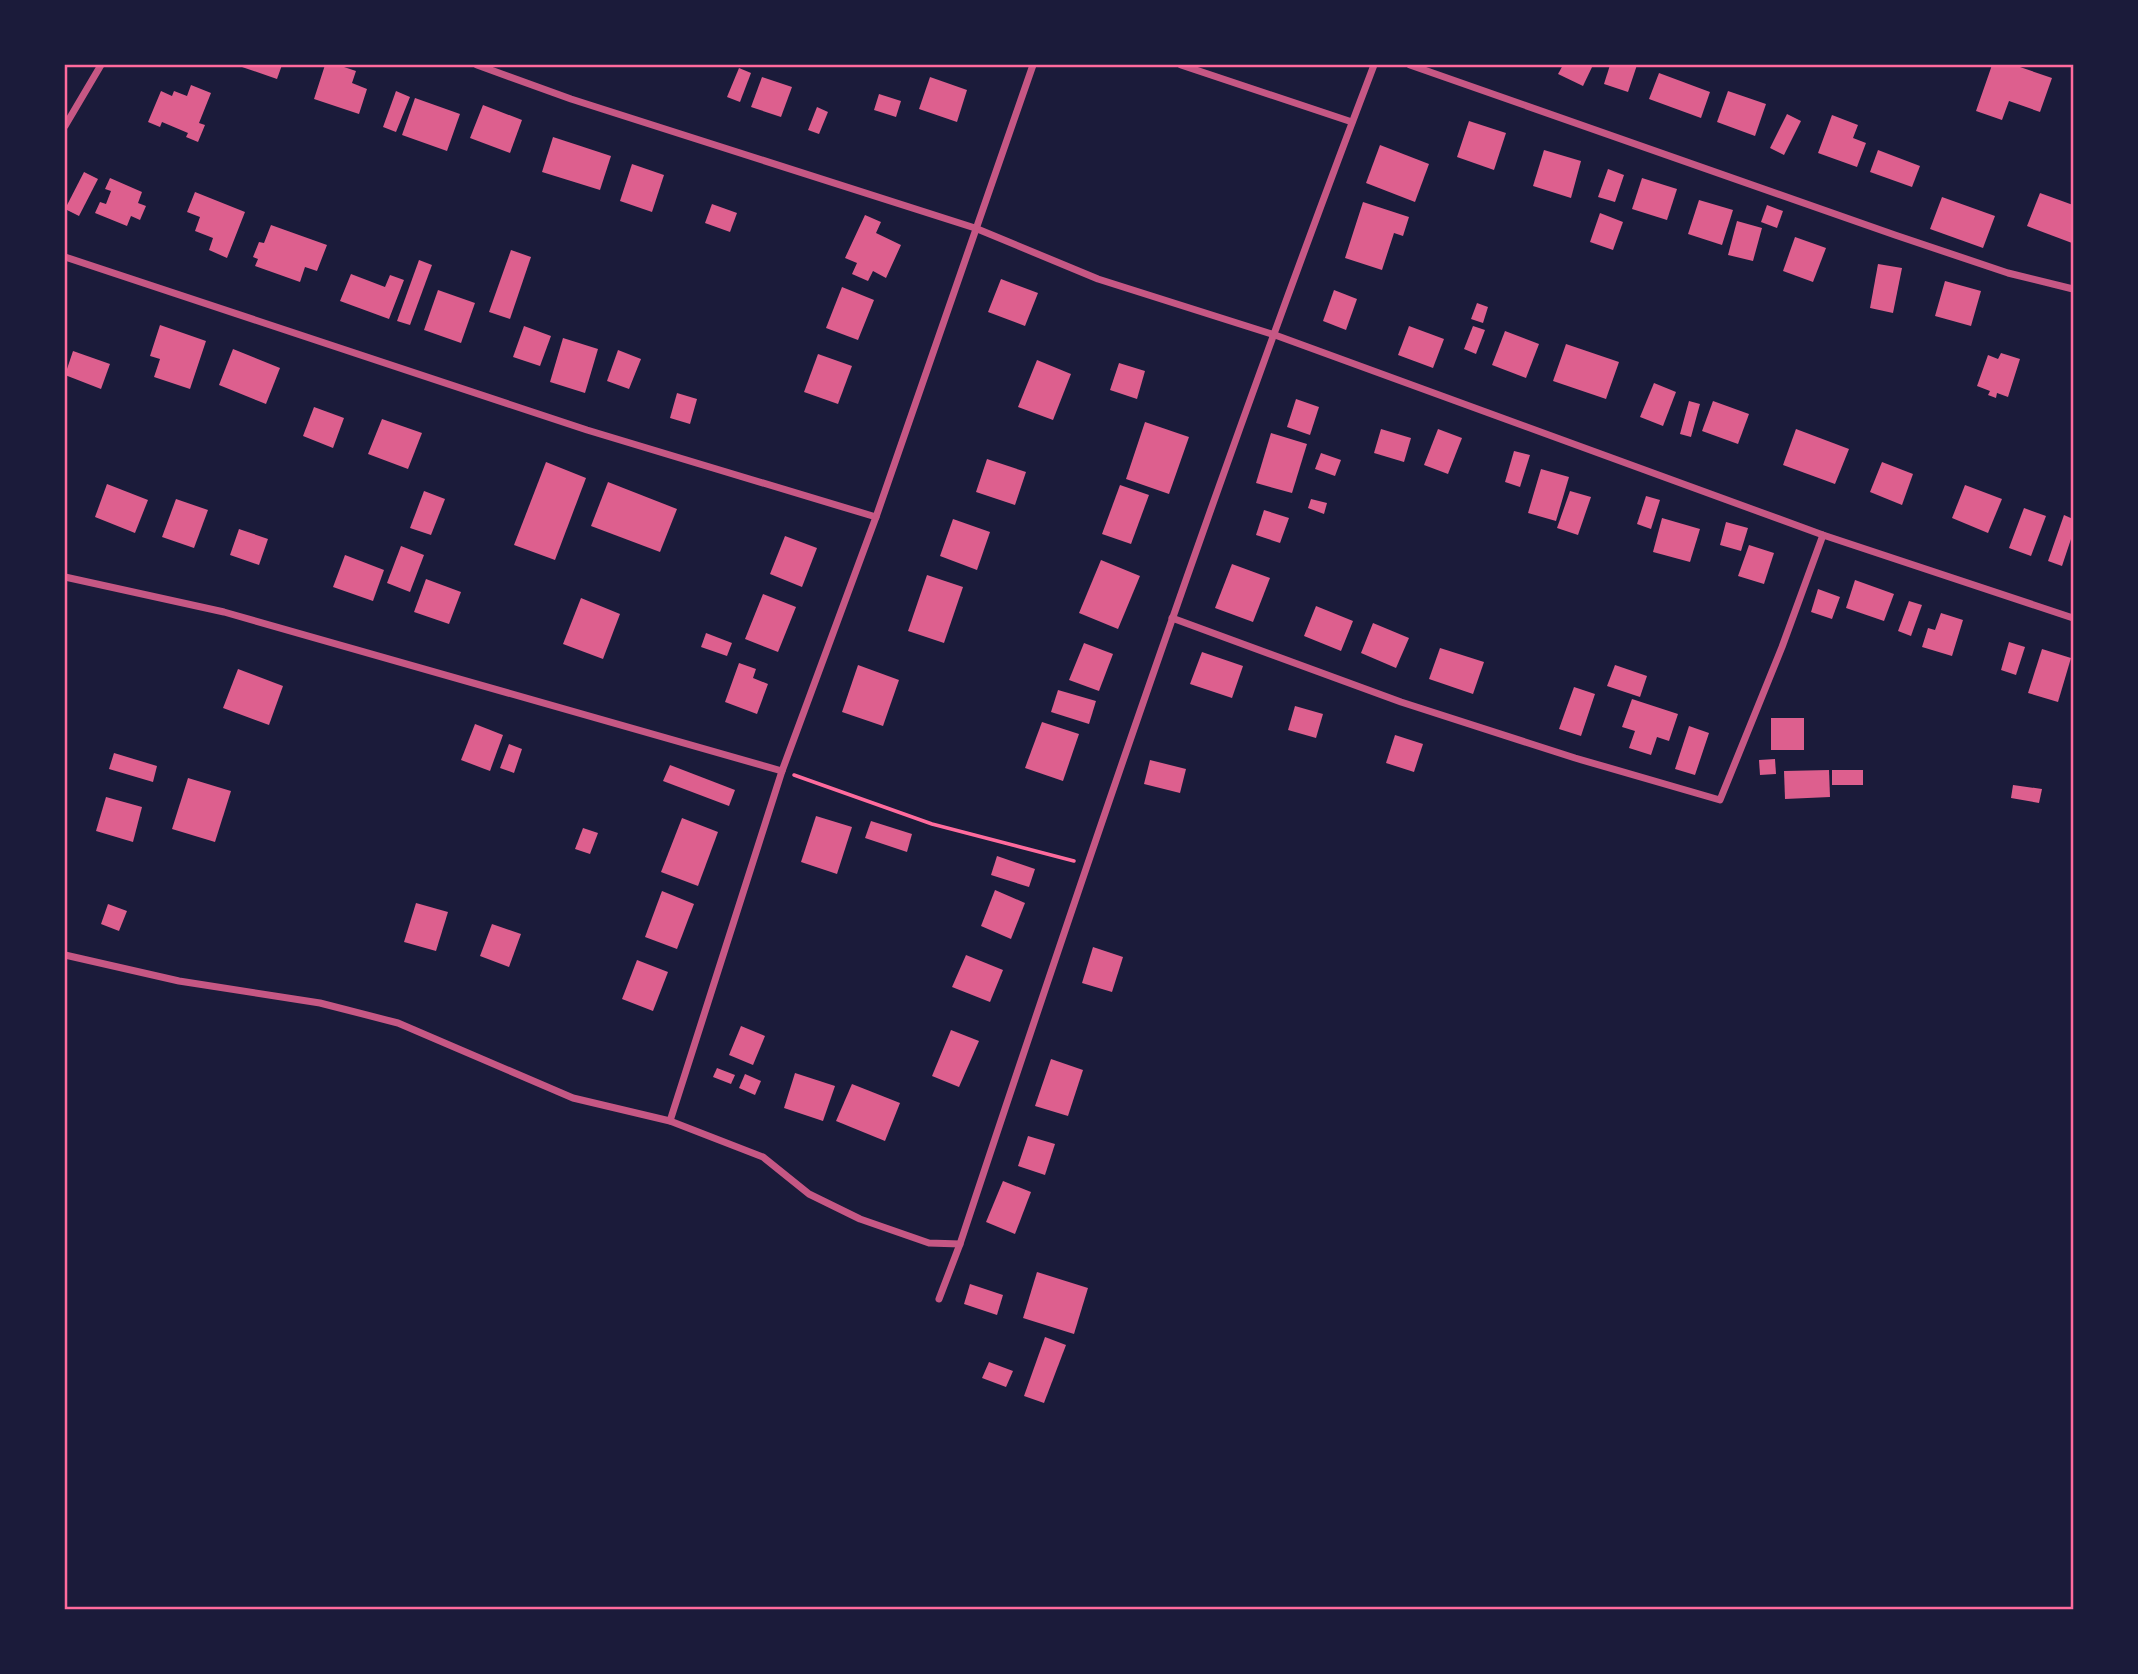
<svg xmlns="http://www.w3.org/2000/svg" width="2138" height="1674" font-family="'Noto Sans',sans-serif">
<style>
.building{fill:#dd5f8e}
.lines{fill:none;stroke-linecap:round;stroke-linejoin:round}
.path{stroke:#ff6b9d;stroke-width:3.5}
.minor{stroke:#c65784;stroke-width:7}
.neatline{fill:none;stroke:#ff6b9d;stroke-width:2.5}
</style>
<rect width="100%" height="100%" fill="#1b1b3a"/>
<g class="building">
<path d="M243,65H282L277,79L242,67Z"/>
<path d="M325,65H338L356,71L352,83L367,89L359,114L314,99Z"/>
<path d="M1563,65H1593L1583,86L1558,74Z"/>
<path d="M1610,65H1637L1628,92L1604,84Z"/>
<path d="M1992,65H2014L2052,78L2040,112L2009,101L2002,120L1976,111Z"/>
<path d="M739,68L751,73L740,102L727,97Z"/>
<path d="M1659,73L1710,92L1701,118L1649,99Z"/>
<path d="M762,77L792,87L781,117L751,107Z"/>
<path d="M930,77L967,90L957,122L919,109Z"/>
<path d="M191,85L211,93L199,123L205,125L198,142L186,137L188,133L162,122L160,127L148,122L161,91L172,96L174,91L187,96Z"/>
<path d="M396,91L410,97L396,132L383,127Z"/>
<path d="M1728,91L1766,104L1755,136L1717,122Z"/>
<path d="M879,94L901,101L896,117L874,110Z"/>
<path d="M415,98L460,114L447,151L402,135Z"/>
<path d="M483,105L522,120L510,153L470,138Z"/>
<path d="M817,107L828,112L819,134L808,130Z"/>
<path d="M1787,114L1801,121L1784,155L1770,148Z"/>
<path d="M1832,115L1858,125L1853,138L1866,143L1857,167L1818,153Z"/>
<path d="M1469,121L1506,133L1494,170L1457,157Z"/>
<path d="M553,137L611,156L600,190L542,172Z"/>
<path d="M1380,145L1429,164L1415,202L1366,183Z"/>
<path d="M1544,150L1581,161L1571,198L1533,186Z"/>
<path d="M1878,150L1920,166L1912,187L1870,172Z"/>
<path d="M632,164L664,175L652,212L620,201Z"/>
<path d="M1608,169L1624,175L1615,202L1598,197Z"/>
<path d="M84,172L98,179L79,216L65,209Z"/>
<path d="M110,178L142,192L138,203L146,206L140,220L131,216L127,226L95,213L100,202L106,204L111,191L105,189Z"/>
<path d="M1642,178L1677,189L1667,220L1632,209Z"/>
<path d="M195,192L245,212L227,258L209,250L213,238L195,231L200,217L187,212Z"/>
<path d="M2040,193L2073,205L2072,243L2027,226Z"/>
<path d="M1942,197L1995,216L1983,248L1930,229Z"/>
<path d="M1699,200L1733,210L1722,245L1688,234Z"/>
<path d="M1363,202L1409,217L1403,236L1394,233L1382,270L1345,258Z"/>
<path d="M712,204L737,213L730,232L705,223Z"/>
<path d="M1767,205L1783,211L1777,228L1761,222Z"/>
<path d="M1600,213L1623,222L1613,250L1590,242Z"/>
<path d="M865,215L881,222L876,233L901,245L886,278L873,271L868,281L852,274L857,263L845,258Z"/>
<path d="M1737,221L1762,228L1753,261L1728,255Z"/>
<path d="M271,225L327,245L317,271L305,267L300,282L255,266L258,259L253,257L259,242L264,243Z"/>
<path d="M1795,237L1826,248L1813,282L1783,271Z"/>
<path d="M511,250L531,257L510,319L489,312Z"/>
<path d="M419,260L432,265L410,325L397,321Z"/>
<path d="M1878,264L1902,268L1893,313L1870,308Z"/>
<path d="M351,274L385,287L390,275L404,280L389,319L340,301Z"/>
<path d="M1001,279L1038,293L1025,326L988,312Z"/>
<path d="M1945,281L1981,291L1971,326L1935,316Z"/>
<path d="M842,287L874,300L858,340L826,328Z"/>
<path d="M438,290L475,303L461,343L424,330Z"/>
<path d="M1334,290L1357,299L1346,330L1323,321Z"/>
<path d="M1477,303L1488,307L1483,323L1471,319Z"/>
<path d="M160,325L206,341L190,389L154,377L160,359L150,356Z"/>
<path d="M524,326L551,336L540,366L513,357Z"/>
<path d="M1409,326L1444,339L1433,368L1398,355Z"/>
<path d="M1473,326L1485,330L1476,354L1464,349Z"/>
<path d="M1505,331L1539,344L1526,378L1492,365Z"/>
<path d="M563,338L598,349L585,393L550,382Z"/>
<path d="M1566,344L1619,362L1606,399L1553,381Z"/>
<path d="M233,349L280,368L266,404L219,385Z"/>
<path d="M618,350L641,359L629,389L607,381Z"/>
<path d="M73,351L110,364L101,389L65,375Z"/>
<path d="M2001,353L2020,359L2008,397L1997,393L1996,398L1988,395L1990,391L1977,386L1988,355L1998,359Z"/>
<path d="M818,354L852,366L838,404L804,392Z"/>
<path d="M1037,360L1071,374L1053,420L1018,407Z"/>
<path d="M1119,363L1145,371L1137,399L1110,390Z"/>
<path d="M1654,383L1676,392L1663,426L1640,417Z"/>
<path d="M677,393L697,399L690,424L670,418Z"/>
<path d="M1296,399L1319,407L1310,435L1287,427Z"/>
<path d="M1689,401L1700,404L1691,437L1680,434Z"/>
<path d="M1713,401L1749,414L1738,444L1702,431Z"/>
<path d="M314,407L344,418L333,448L303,436Z"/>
<path d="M382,419L422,433L408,469L368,454Z"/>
<path d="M1145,422L1189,437L1169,494L1126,479Z"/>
<path d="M1381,429L1411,438L1404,462L1374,453Z"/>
<path d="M1438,429L1462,438L1448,474L1424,465Z"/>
<path d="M1796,429L1849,449L1835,484L1783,465Z"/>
<path d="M1271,433L1307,444L1292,493L1256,483Z"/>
<path d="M1514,451L1530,455L1520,487L1505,482Z"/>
<path d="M1321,453L1341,460L1335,476L1315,469Z"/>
<path d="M987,459L1026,472L1015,505L976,492Z"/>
<path d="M546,462L586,478L555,560L514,545Z"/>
<path d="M1882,462L1913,474L1902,505L1870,492Z"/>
<path d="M1541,469L1569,477L1556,521L1528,513Z"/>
<path d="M608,482L677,509L660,552L591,526Z"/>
<path d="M107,484L148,500L135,533L95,517Z"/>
<path d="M1120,485L1149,495L1131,544L1102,534Z"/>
<path d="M1965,485L2002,499L1988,533L1952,518Z"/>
<path d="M424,491L445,499L431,535L410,528Z"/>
<path d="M1570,491L1591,497L1578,535L1557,528Z"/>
<path d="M1646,496L1660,500L1651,529L1637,524Z"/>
<path d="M176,499L208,510L194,548L162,537Z"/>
<path d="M1311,499L1327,503L1324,514L1308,508Z"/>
<path d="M2024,508L2046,516L2031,556L2009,548Z"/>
<path d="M1264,510L1289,518L1280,543L1256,535Z"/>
<path d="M2064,515L2073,519V533L2062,566L2048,561Z"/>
<path d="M1662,518L1700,529L1690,562L1653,552Z"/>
<path d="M953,519L990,532L977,570L940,556Z"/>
<path d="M1726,522L1748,528L1741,551L1720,545Z"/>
<path d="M239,529L268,539L259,565L230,555Z"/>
<path d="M785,536L817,548L802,587L770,574Z"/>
<path d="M1749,545L1774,553L1764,584L1738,576Z"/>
<path d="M401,546L424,555L410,592L387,583Z"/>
<path d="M345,555L384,570L373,601L333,587Z"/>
<path d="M1101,560L1140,576L1118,629L1079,613Z"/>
<path d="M1232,564L1270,578L1253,622L1215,608Z"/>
<path d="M927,575L963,587L944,643L908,631Z"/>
<path d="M426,579L461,592L449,624L414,612Z"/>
<path d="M1855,580L1894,594L1884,621L1846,608Z"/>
<path d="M1818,589L1840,597L1832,619L1811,612Z"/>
<path d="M763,594L796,607L778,652L745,639Z"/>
<path d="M581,598L620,614L603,659L563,644Z"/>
<path d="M1909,601L1922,605L1911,636L1898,631Z"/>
<path d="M1316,606L1353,621L1341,651L1304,636Z"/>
<path d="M1941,613L1963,620L1952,656L1922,647L1928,628L1935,630Z"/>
<path d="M1373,623L1409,638L1396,668L1361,653Z"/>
<path d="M706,633L732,643L727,656L701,647Z"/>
<path d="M2009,642L2025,647L2016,675L2001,670Z"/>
<path d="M1084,643L1113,654L1099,691L1069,680Z"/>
<path d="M1440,648L1484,662L1473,694L1429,679Z"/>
<path d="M2042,649L2071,658L2058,702L2028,693Z"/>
<path d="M1202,652L1243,666L1232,698L1190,684Z"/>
<path d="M739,663L756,669L753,678L768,684L757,714L725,702Z"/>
<path d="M858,665L899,680L883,726L842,712Z"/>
<path d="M1615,665L1647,676L1640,697L1607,686Z"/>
<path d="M238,669L283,686L269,725L223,708Z"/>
<path d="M1574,687L1595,694L1581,736L1559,729Z"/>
<path d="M1058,690L1096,701L1089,724L1051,712Z"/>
<path d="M1632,699L1678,714L1669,741L1657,737L1651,755L1629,748L1635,731L1622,727Z"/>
<path d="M1295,706L1323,714L1316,738L1288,730Z"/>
<rect x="1771" y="718" width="33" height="32"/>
<path d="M1042,722L1079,734L1063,781L1025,768Z"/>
<path d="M475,724L503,735L490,771L461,760Z"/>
<path d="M1689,726L1709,733L1695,775L1675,769Z"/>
<path d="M1395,735L1423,744L1414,772L1386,763Z"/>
<path d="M509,744L522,749L514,773L500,768Z"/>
<path d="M114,753L157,766L153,782L109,769Z"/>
<path d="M1775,759L1776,774L1760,775L1759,760Z"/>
<path d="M1150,760L1186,769L1180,793L1144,784Z"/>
<path d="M670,765L735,790L729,806L663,781Z"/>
<path d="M1829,770L1830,797L1785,799L1784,771Z"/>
<rect x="1832" y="770" width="31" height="15"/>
<path d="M188,778L231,791L215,842L172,829Z"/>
<path d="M2013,785L2042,789L2039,803L2011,798Z"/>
<path d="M106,797L142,807L133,842L96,831Z"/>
<path d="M816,816L852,827L837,874L801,862Z"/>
<path d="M682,818L718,832L698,886L661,872Z"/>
<path d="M871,821L912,834L907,852L865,838Z"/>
<path d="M583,828L598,833L590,854L575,849Z"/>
<path d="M997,856L1035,869L1029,887L991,875Z"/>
<path d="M995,890L1025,903L1011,939L981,926Z"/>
<path d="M662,891L694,904L677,949L645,937Z"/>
<path d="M416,903L448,912L436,951L404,942Z"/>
<path d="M108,904L127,911L119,931L101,924Z"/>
<path d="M492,924L521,934L509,967L480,956Z"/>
<path d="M1093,947L1123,957L1112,992L1082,983Z"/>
<path d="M966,955L1003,970L990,1002L952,987Z"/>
<path d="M637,960L668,972L653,1011L622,999Z"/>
<path d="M741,1026L765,1036L753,1065L729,1055Z"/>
<path d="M951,1030L979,1041L959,1087L932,1076Z"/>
<path d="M1051,1059L1083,1070L1068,1116L1035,1106Z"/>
<path d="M717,1068L735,1075L731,1084L713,1077Z"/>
<path d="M795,1073L835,1086L823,1121L784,1108Z"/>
<path d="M745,1074L761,1081L755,1095L739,1088Z"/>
<path d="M852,1084L900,1103L885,1141L836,1121Z"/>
<path d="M1028,1136L1055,1144L1045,1175L1018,1166Z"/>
<path d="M1003,1181L1031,1192L1015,1234L986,1222Z"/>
<path d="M1037,1272L1088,1288L1074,1334L1023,1318Z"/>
<path d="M970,1284L1003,1295L997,1315L964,1304Z"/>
<path d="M1045,1337L1066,1345L1044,1403L1024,1396Z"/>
<path d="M989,1362L1013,1371L1006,1387L982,1378Z"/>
</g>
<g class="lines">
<path class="path" d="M794,775L932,824L1074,861"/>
<g class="minor">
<path d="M477,65L571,99L975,228L1098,279L1275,335L1823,535L2073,618"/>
<path d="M1181,65L1352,122"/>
<path d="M1410,65L1895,235L2008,273L2073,289"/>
<path d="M65,126L101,65"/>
<path d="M65,257L587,430L876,517"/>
<path d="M65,577L224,612L782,771"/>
<path d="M1172,618L1401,702L1575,758L1720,800L1782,647L1823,535"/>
<path d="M65,955L179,981L320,1003L398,1023L573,1098L670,1121L763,1157L809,1194L860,1219L929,1243L960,1244"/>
<path d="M670,1121L782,771L876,517L1033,65"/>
<path d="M939,1299L960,1244C1091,849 1226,454 1374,65"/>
</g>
</g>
<rect width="2138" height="1674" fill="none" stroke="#1b1b3a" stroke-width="133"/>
<rect x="66" y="66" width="2006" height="1542" class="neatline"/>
</svg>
